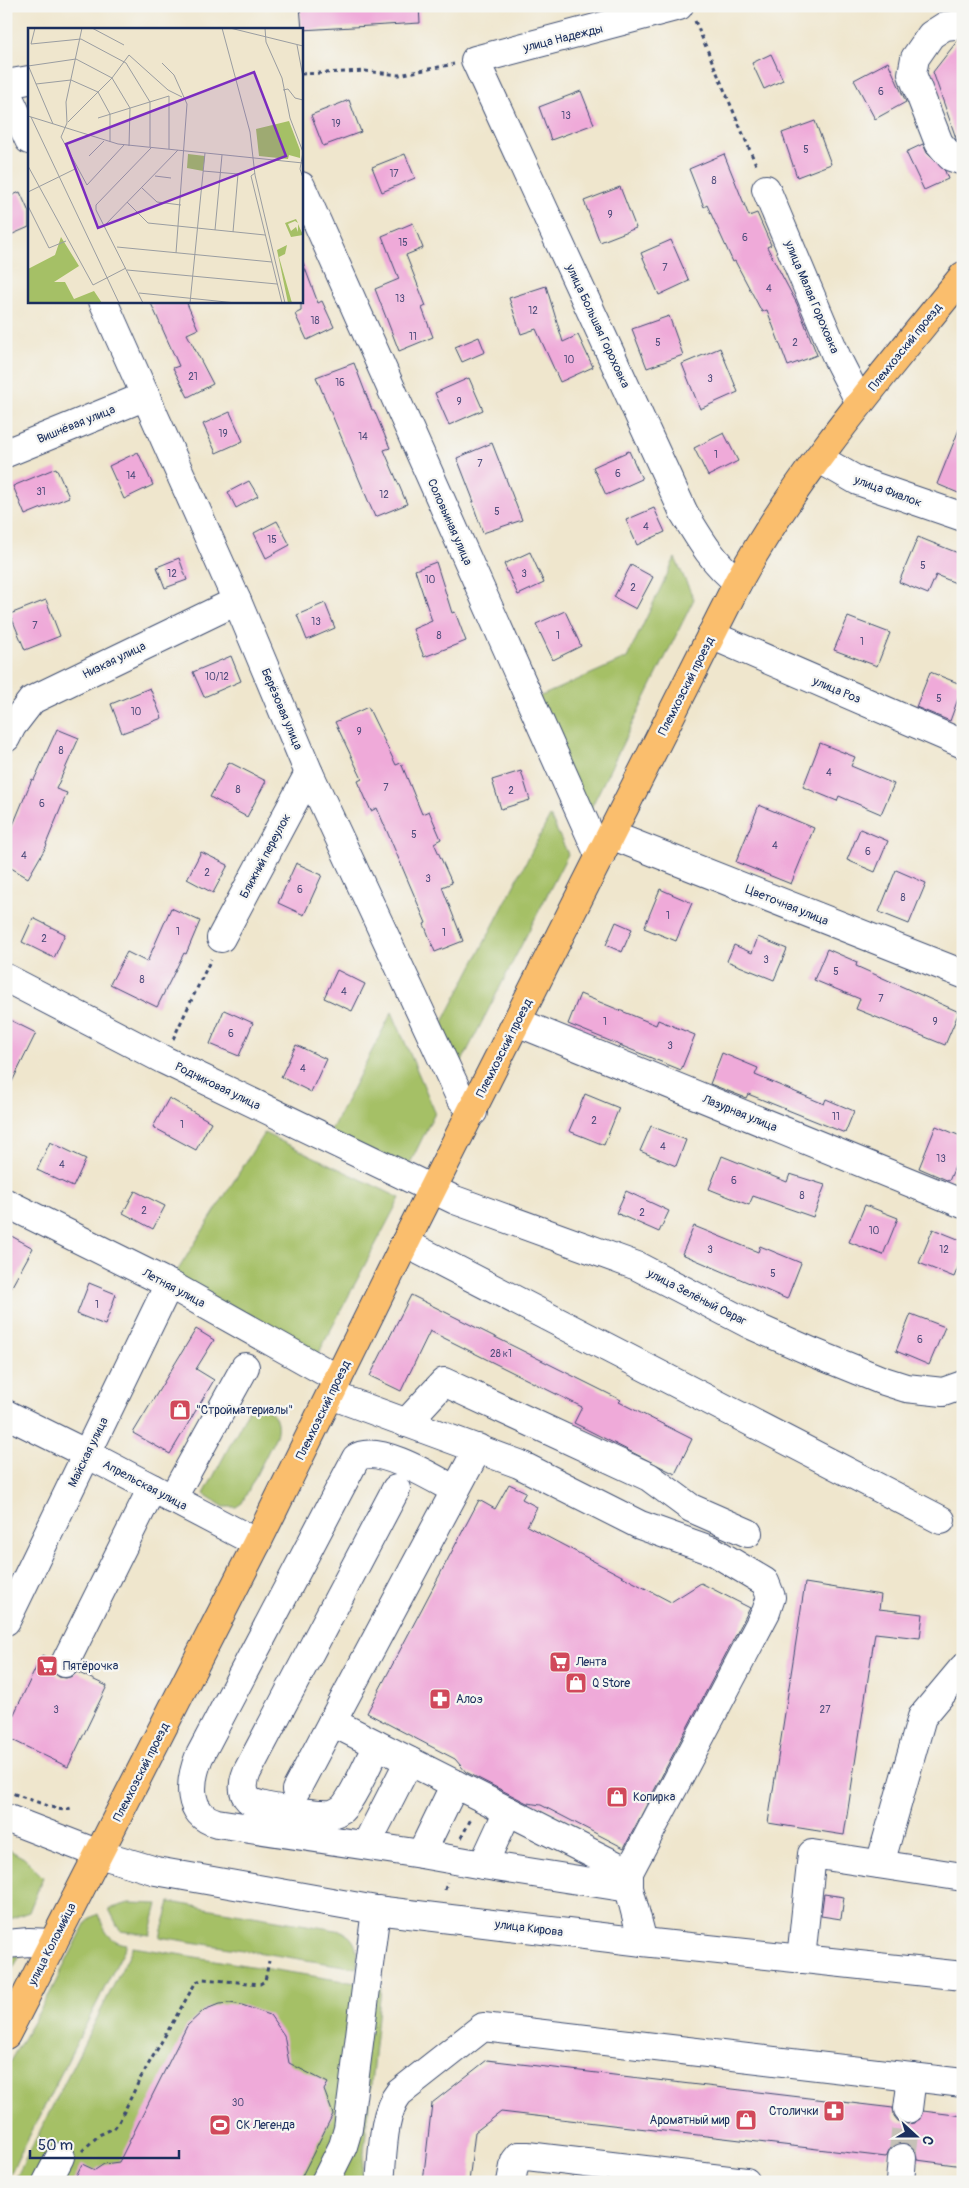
<svg xmlns="http://www.w3.org/2000/svg" width="969" height="2188" font-family="Pangolin,sans-serif">
<style>
.green{fill:#a5c066;stroke:#607862}
.building{fill:#efaad9}
.lines{fill:none;stroke-linecap:round;stroke-linejoin:round}
.minor-tunnel{stroke:#c5c1b7;stroke-width:28;stroke-dasharray:28 14;stroke-linecap:butt}
.minor-casing{stroke:#3b4a6f;stroke-width:30}
.major-casing{stroke:#3b4a6f;stroke-width:30}
.path{stroke:#3b4a6f;stroke-width:3;stroke-dasharray:4 4;stroke-linecap:butt}
.minor{stroke:#fff;stroke-width:28}
.major{stroke:#fabe6d;stroke-width:28}
.labels{text-anchor:middle;stroke-width:4.5;stroke-linejoin:round;paint-order:stroke}
.number-label{font-size:10px;fill:#504e7d}
.street-label{font-size:12px;fill:#1b2f5e;stroke:#f6f6f2}
.poi-label{font-size:12px;fill:#1b2f5e;stroke:#f6f6f2;text-anchor:start}
.inset-road{fill:none;stroke:#9a9da1;stroke-width:1}
.view{fill:#7b2cbf;fill-opacity:0.15;stroke:#7b2cbf;stroke-width:2.5}
.inset-edge{fill:none;stroke:#1b2f5e;stroke-width:2.5}
</style>
<rect width="100%" height="100%" fill="#f6f6f2"/>
<filter id="ink" filterUnits="userSpaceOnUse"><feTurbulence type="fractalNoise" baseFrequency=".02" numOctaves="2"/><feDisplacementMap in="SourceGraphic" scale="10" xChannelSelector="R" yChannelSelector="G"/><feConvolveMatrix kernelMatrix="1 2 1 2 8 2 1 2 1" color-interpolation-filters="sRGB"/></filter>
<filter id="wash" filterUnits="userSpaceOnUse"><feTurbulence type="fractalNoise" baseFrequency=".0096" numOctaves="4" result="noise"/><feDisplacementMap in="SourceGraphic" scale="20" xChannelSelector="R" yChannelSelector="G"/><feGaussianBlur stdDeviation="1.12" result="paint"/><feColorMatrix in="noise" values="0 0 0 0 0 0 0 0 0 0 0 0 0 0 0 0 0 1.4 0 .05"/><feComposite in="paint" operator="in"/></filter>
<g filter="url(#wash)">
<rect width="100%" height="100%" fill="#efe6cd"/>
<g class="green">
<path d="M675,558L694,599L585,820L532,700L627,658Z"/>
<path d="M550,816L568,854L456,1073L443,1022Z"/>
<path d="M392,1012L435,1112L404,1176L327,1138Z"/>
<path d="M264,1133L400,1198L315,1360L171,1281Z"/>
<path d="M260,1406C275,1411 280,1421 276,1436L242,1503L236,1507H224L204,1494L248,1411L253,1407Z"/>
<path d="M6,1848L24,1858L43,1877L29,1912L10,1919L6,1917Z"/>
<path d="M170,1902L342,1931C357,1939 358,1952 357,1968L160,1937Z"/>
<path d="M129,1903L158,1904L150,1935L120,1931L109,1909Z"/>
<path d="M98,1914C104,1930 109,1942 127,1944L6,2182V2068L50,1993L85,1925L90,1918Z"/>
<path d="M133,1947L381,1987L361,2182H14Z"/>
<path d="M20,1955L6,1982V1957Z"/>
</g>
<g id="blocks">
<g class="building">
<path d="M300,6H419L420,23L302,30Z"/>
<path d="M958,40H963V144L957,141L933,72Z"/>
<path d="M771,54L783,80L764,89L752,63Z"/>
<path d="M888,62L906,102L875,119L854,80Z"/>
<path d="M581,91L594,124L551,140L539,107Z"/>
<path d="M349,100L361,132L323,146L311,115Z"/>
<path d="M815,121L831,164L797,177L782,133Z"/>
<path d="M923,144L927,153L945,171L948,179L924,190L906,152Z"/>
<path d="M405,154L415,178L382,192L372,167Z"/>
<path d="M724,154L749,216L757,213L771,245L767,247L797,304L817,355L788,366L767,310L762,312L735,261L733,262L707,205L704,207L689,169Z"/>
<path d="M620,187L636,228L600,242L584,201Z"/>
<path d="M20,192L29,212V227L6,237V198Z"/>
<path d="M413,223L423,248L406,255L426,306L422,308L433,337L399,351L375,289L399,279L382,236Z"/>
<path d="M671,240L689,281L659,295L641,253Z"/>
<path d="M301,263H303L318,303L322,301L334,327L307,340L295,314L301,311Z"/>
<path d="M546,286L563,342L578,335L593,367L560,382L536,329L521,334L509,298Z"/>
<path d="M150,301H186L198,329L187,334L213,384L188,397L173,368L179,366Z"/>
<path d="M669,316L683,355L647,368L632,329Z"/>
<path d="M479,337L485,352L462,362L455,347Z"/>
<path d="M720,348L738,392L700,409L682,364Z"/>
<path d="M354,363L372,410H374L390,448L384,450L407,504L375,517L316,377Z"/>
<path d="M469,378L483,410L449,425L435,393Z"/>
<path d="M230,412L243,441L216,453L203,424Z"/>
<path d="M962,422H963V495L937,484Z"/>
<path d="M724,433L738,461L708,476L694,448Z"/>
<path d="M492,443L522,520L483,533L472,502H474L457,458Z"/>
<path d="M629,451L642,479L606,495L593,467Z"/>
<path d="M138,452L153,485L124,499L109,466Z"/>
<path d="M56,468L69,497L25,515L13,486Z"/>
<path d="M249,481L258,496L236,508L228,492Z"/>
<path d="M654,508L665,532L637,545L626,520Z"/>
<path d="M277,521L290,545L266,558L254,533Z"/>
<path d="M918,537L963,555V586L936,575L928,594L899,582Z"/>
<path d="M530,552L544,583L518,595L504,564Z"/>
<path d="M179,558L187,580L165,588L157,567Z"/>
<path d="M436,562L452,613L455,612L466,641L424,657L413,629L432,621L415,570Z"/>
<path d="M631,565L653,577L636,609L614,597Z"/>
<path d="M46,600L60,636L25,650L10,614Z"/>
<path d="M325,603L335,628L307,640L297,615Z"/>
<path d="M565,611L581,646L553,660L536,624Z"/>
<path d="M848,617L890,633L877,666L834,650Z"/>
<path d="M231,656L241,681L204,697L193,672Z"/>
<path d="M930,672L963,685L950,721L916,707Z"/>
<path d="M150,688L162,718L122,733L111,704Z"/>
<path d="M368,707L396,765L401,763L422,814L429,811L441,839L434,843L452,883L442,887L463,941L435,952L424,924L426,923L377,808L371,811L358,781L362,779L335,722Z"/>
<path d="M57,729L79,738L56,789L67,793L46,844L47,845L28,878L6,865V836L13,825L32,779L34,780Z"/>
<path d="M820,743L855,757L851,766L894,784L881,814L839,796L837,801L803,787Z"/>
<path d="M229,762L266,781L247,817L210,797Z"/>
<path d="M521,771L530,800L501,809L492,780Z"/>
<path d="M759,805L814,828L791,884L736,862Z"/>
<path d="M860,829L888,841L875,872L847,860Z"/>
<path d="M201,852L228,865L213,893L187,879Z"/>
<path d="M296,863L322,875L304,915L278,903Z"/>
<path d="M896,870L926,883L909,924L879,912Z"/>
<path d="M660,889L692,903L676,941L644,928Z"/>
<path d="M171,908L200,921L186,954L184,953L157,1007L110,984L127,952L147,962Z"/>
<path d="M33,918L65,934L54,958L22,942Z"/>
<path d="M616,922L632,929L622,952L606,945Z"/>
<path d="M758,937L787,949L774,980L727,961L734,945L752,953Z"/>
<path d="M827,949L857,962L856,966L959,1012L945,1045L856,1009L860,999L814,980Z"/>
<path d="M337,970L365,984L352,1011L324,998Z"/>
<path d="M580,994L656,1025L658,1020L695,1035L681,1070L568,1024Z"/>
<path d="M224,1010L253,1023L239,1056L210,1044Z"/>
<path d="M6,1018L36,1033L6,1094Z"/>
<path d="M296,1045L326,1059L311,1092L281,1077Z"/>
<path d="M722,1053L758,1068L755,1075L824,1104L826,1099L854,1111L845,1133L748,1094L746,1098L710,1084Z"/>
<path d="M585,1094L619,1108L604,1145L569,1131Z"/>
<path d="M169,1098L211,1122L196,1150L153,1127Z"/>
<path d="M651,1126L686,1140L676,1166L640,1151Z"/>
<path d="M936,1126L963,1137V1148L949,1181L919,1168Z"/>
<path d="M50,1142L86,1159L73,1187L37,1170Z"/>
<path d="M722,1156L787,1182L790,1174L825,1185L813,1217L753,1196L749,1205L709,1189Z"/>
<path d="M135,1191L165,1206L153,1229L123,1213Z"/>
<path d="M626,1191L669,1211L659,1232L616,1213Z"/>
<path d="M865,1205L898,1218L883,1255L849,1242Z"/>
<path d="M694,1226L758,1252L760,1246L801,1263L787,1299L682,1254Z"/>
<path d="M933,1229L963,1241V1256L954,1277L919,1263Z"/>
<path d="M6,1233L33,1248L6,1297Z"/>
<path d="M89,1283L116,1294L105,1325L77,1314Z"/>
<path d="M411,1295L621,1400L619,1402L692,1439L675,1474L574,1423L582,1407L430,1331L401,1391L370,1376Z"/>
<path d="M911,1314L945,1327L929,1365L896,1351Z"/>
<path d="M196,1329L214,1340L196,1369L214,1380L170,1454L133,1433Z"/>
<path d="M509,1484L526,1492L522,1499L537,1507L527,1526L671,1602L701,1583L750,1608L624,1848L541,1805L527,1803L466,1772L455,1759L367,1713L479,1500L495,1509Z"/>
<path d="M805,1583L881,1595L879,1609L923,1614L920,1638L875,1633L844,1835L768,1823Z"/>
<path d="M42,1655L50,1659L52,1671L59,1677L66,1678L73,1676L77,1672L107,1686L68,1767L6,1737V1731Z"/>
<path d="M824,1894L844,1897L841,1919L821,1916Z"/>
<path d="M230,2003L242,2005L270,2015L284,2035L289,2063L328,2083L324,2090L333,2114L299,2182H73L82,2164L95,2170L104,2164L119,2162L187,2026L204,2010L219,2004Z"/>
<path d="M487,2060L893,2108L894,2116L898,2121L907,2124L914,2123L920,2119L923,2111L963,2116V2166L917,2160L916,2151L911,2145L904,2143L895,2144L889,2150L886,2157L501,2112L475,2132L469,2182H423L432,2103Z"/>
</g>
</g>
</g>
<g filter="url(#ink)">
<use href="#blocks" fill-opacity="0" stroke="#3b4a6f" stroke-width="1"/>
<g class="lines">
<path class="minor-tunnel" d="M902,2158L908,2109"/>
<g class="minor-casing">
<g id="minor">
<path d="M679,6L475,60L684,513C699,538 714,564 738,582"/>
<path d="M963,24L945,26L931,35L915,58L912,74L939,143L951,157L963,161"/>
<path d="M6,84L29,80"/>
<path d="M6,91L29,140"/>
<path d="M301,186L600,857"/>
<path d="M766,189L837,358L860,403"/>
<path d="M103,301L237,601L309,773L460,1097L473,1112"/>
<path d="M6,453L146,396"/>
<path d="M818,458L858,481L963,517"/>
<path d="M711,635L963,744"/>
<path d="M6,738L12,726L32,700L237,601"/>
<path d="M611,835L963,974"/>
<path d="M221,938L309,773"/>
<path d="M6,978L164,1060L455,1200L637,1266L751,1325L812,1352L881,1380L906,1388L943,1392L963,1385"/>
<path d="M517,1022L963,1204"/>
<path d="M6,1203L169,1284L338,1379"/>
<path d="M405,1243L941,1520"/>
<path d="M331,1395L519,1464L640,1525L713,1551L765,1582L771,1597L766,1612L629,1872"/>
<path d="M6,1414L87,1454L257,1543"/>
<path d="M406,1423L444,1382L649,1477L691,1508L748,1533"/>
<path d="M478,1448L332,1722L629,1872V1888L643,1942"/>
<path d="M455,1490C435,1479 377,1443 356,1458L199,1757C189,1782 186,1815 217,1823L421,1854L483,1865L629,1888"/>
<path d="M172,1499L245,1367"/>
<path d="M6,1621L169,1284"/>
<path d="M65,1663L152,1488"/>
<path d="M377,1745C370,1759 352,1800 342,1809C339,1811 335,1813 332,1814C320,1815 256,1808 249,1800C241,1792 243,1782 247,1772L396,1489"/>
<path d="M296,1790L332,1722"/>
<path d="M6,1818L99,1854L156,1871L376,1910L643,1942L963,1976"/>
<path d="M366,1845L409,1761"/>
<path d="M421,1854L455,1784"/>
<path d="M880,1864L922,1717L963,1668"/>
<path d="M483,1865L508,1811"/>
<path d="M6,1944L29,1942L53,1943"/>
<path d="M801,1959L812,1854L963,1877"/>
<path d="M908,2109L912,2077"/>
<path d="M47,2182L60,2157"/>
<path d="M325,2182L343,2146L348,2129L376,1910"/>
<path d="M380,2182C383,2155 382,2114 399,2093L483,2027L963,2083"/>
<path d="M511,2182L515,2161L519,2156H527L746,2182"/>
<path d="M900,2182L902,2158"/>
</g>
</g>
<g class="major-casing">
<path id="major" d="M6,2035L257,1543L405,1243L738,582C799,471 883,375 963,276"/>
</g>
<g class="path">
<path d="M695,21L757,167"/>
<path d="M301,74L365,71L399,75L454,64"/>
<path d="M173,1039L211,959"/>
<path d="M6,1791L57,1809L64,1810L71,1808"/>
<path d="M461,1838L472,1817"/>
<path d="M445,1890L447,1882"/>
<path d="M82,2151L99,2135L114,2128L119,2122L140,2079L196,1982L203,1979L260,1984L265,1981L269,1961"/>
</g>
<use href="#minor" class="minor"/>
<use href="#major" class="major"/>
</g>
</g>
<defs>
<g id="shop-square" transform="scale(1.125)"><rect x="-9" y="-9" width="18" height="18" rx="4" fill="#d1495b" stroke="#f6f6f2"/><path d="M-5-2.5h2.3a2.7 3.5 0 0 1 5.4 0H5L5.5 6h-11ZM-1.5-2.5h3a1.5 2.3 0 0 0-3 0Z" fill="#fff"/></g>
<g id="supermarket-square" transform="scale(1.125)"><rect x="-9" y="-9" width="18" height="18" rx="4" fill="#d1495b" stroke="#f6f6f2"/><path d="M-6-5.5h2.5l.6 2H6L4.5 2H-2.5L-4.4-4H-6ZM-1.5 3.2a1.3 1.3 0 1 0 .1 0ZM3 3.2a1.3 1.3 0 1 0 .1 0Z" fill="#fff"/></g>
<g id="pharmacy-square" transform="scale(1.125)"><rect x="-9" y="-9" width="18" height="18" rx="4" fill="#d1495b" stroke="#f6f6f2"/><path d="M-2-6h4v4h4v4h-4v4h-4v-4h-4v-4h4Z" fill="#fff"/></g>
<g id="stadium-square" transform="scale(1.125)"><rect x="-9" y="-9" width="18" height="18" rx="4" fill="#d1495b" stroke="#f6f6f2"/><path d="M0-5a6.5 5 0 1 0 0 10a6.5 5 0 1 0 0-10ZM-3.5-1.8h7v3.6h-7Z" fill="#fff"/></g>
</defs>
<g fill-rule="evenodd">
<use href="#shop-square" x="180" y="1410"/>
<use href="#supermarket-square" x="560" y="1662"/>
<use href="#supermarket-square" x="47" y="1666"/>
<use href="#shop-square" x="576" y="1683"/>
<use href="#pharmacy-square" x="440" y="1699"/>
<use href="#shop-square" x="617" y="1797"/>
<use href="#pharmacy-square" x="834" y="2111"/>
<use href="#shop-square" x="746" y="2120"/>
<use href="#stadium-square" x="220" y="2125"/>
</g>
<g class="labels">
<g class="number-label">
<text x="881" y="95">6</text>
<text x="566" y="119">13</text>
<text x="336" y="127">19</text>
<text x="806" y="153">5</text>
<text x="394" y="177">17</text>
<text x="714" y="184">8</text>
<text x="610" y="218">9</text>
<text x="745" y="241">6</text>
<text x="403" y="246">15</text>
<text x="665" y="271">7</text>
<text x="769" y="292">4</text>
<text x="400" y="302">13</text>
<text x="533" y="314">12</text>
<text x="315" y="324">18</text>
<text x="413" y="340">11</text>
<text x="658" y="346">5</text>
<text x="795" y="346">2</text>
<text x="569" y="363">10</text>
<text x="193" y="380">21</text>
<text x="710" y="382">3</text>
<text x="340" y="386">16</text>
<text x="459" y="405">9</text>
<text x="223" y="437">19</text>
<text x="363" y="440">14</text>
<text x="716" y="458">1</text>
<text x="480" y="467">7</text>
<text x="618" y="477">6</text>
<text x="131" y="479">14</text>
<text x="41" y="495">31</text>
<text x="384" y="498">12</text>
<text x="497" y="515">5</text>
<text x="646" y="530">4</text>
<text x="272" y="543">15</text>
<text x="923" y="569">5</text>
<text x="172" y="577">12</text>
<text x="524" y="577">3</text>
<text x="430" y="583">10</text>
<text x="633" y="591">2</text>
<text x="316" y="625">13</text>
<text x="35" y="629">7</text>
<text x="439" y="639">8</text>
<text x="558" y="639">1</text>
<text x="862" y="645">1</text>
<text x="217" y="680">10/12</text>
<text x="939" y="702">5</text>
<text x="136" y="715">10</text>
<text x="359" y="735">9</text>
<text x="61" y="754">8</text>
<text x="829" y="776">4</text>
<text x="386" y="791">7</text>
<text x="238" y="793">8</text>
<text x="511" y="794">2</text>
<text x="42" y="807">6</text>
<text x="414" y="838">5</text>
<text x="775" y="849">4</text>
<text x="868" y="855">6</text>
<text x="24" y="859">4</text>
<text x="207" y="876">2</text>
<text x="428" y="882">3</text>
<text x="300" y="893">6</text>
<text x="903" y="901">8</text>
<text x="668" y="919">1</text>
<text x="178" y="935">1</text>
<text x="444" y="936">1</text>
<text x="44" y="942">2</text>
<text x="766" y="963">3</text>
<text x="836" y="975">5</text>
<text x="142" y="983">8</text>
<text x="344" y="995">4</text>
<text x="881" y="1002">7</text>
<text x="605" y="1025">1</text>
<text x="935" y="1025">9</text>
<text x="231" y="1037">6</text>
<text x="670" y="1049">3</text>
<text x="303" y="1072">4</text>
<text x="836" y="1120">11</text>
<text x="594" y="1124">2</text>
<text x="182" y="1128">1</text>
<text x="663" y="1150">4</text>
<text x="941" y="1162">13</text>
<text x="62" y="1168">4</text>
<text x="734" y="1184">6</text>
<text x="802" y="1199">8</text>
<text x="144" y="1214">2</text>
<text x="642" y="1216">2</text>
<text x="874" y="1234">10</text>
<text x="710" y="1253">3</text>
<text x="944" y="1253">12</text>
<text x="773" y="1277">5</text>
<text x="97" y="1308">1</text>
<text x="920" y="1343">6</text>
<text x="501" y="1357">28 к1</text>
<text x="56" y="1713">3</text>
<text x="825" y="1713">27</text>
<text x="238" y="2106">30</text>
</g>
<g class="street-label">
<text transform="translate(563 38) rotate(-14)" y="4">улица Надежды</text>
<text transform="translate(812 297) rotate(67)" y="4">улица Малая Гороховка</text>
<text transform="translate(598 326) rotate(65)" y="4">улица Большая Гороховка</text>
<text transform="translate(905 347) rotate(-51)" y="4">Племхозский проезд</text>
<text transform="translate(76 424) rotate(-22)" y="4">Вишнёвая улица</text>
<text transform="translate(888 491) rotate(20)" y="4">улица Фиалок</text>
<text transform="translate(450 522) rotate(66)" y="4">Соловьиная улица</text>
<text transform="translate(114 660) rotate(-26)" y="4">Низкая улица</text>
<text transform="translate(686 686) rotate(-63)" y="4">Племхозский проезд</text>
<text transform="translate(837 690) rotate(23)" y="4">улица Роз</text>
<text transform="translate(282 709) rotate(67)" y="4">Берёзовая улица</text>
<text transform="translate(265 856) rotate(-62)" y="4">Ближний переулок</text>
<text transform="translate(787 905) rotate(22)" y="4">Цветочная улица</text>
<text transform="translate(504 1048) rotate(-63)" y="4">Племхозский проезд</text>
<text transform="translate(218 1086) rotate(26)" y="4">Родниковая улица</text>
<text transform="translate(740 1113) rotate(22)" y="4">Лазурная улица</text>
<text transform="translate(174 1288) rotate(28)" y="4">Летняя улица</text>
<text transform="translate(697 1297) rotate(27)" y="4">улица Зелёный Овраг</text>
<text transform="translate(323 1410) rotate(-64)" y="4">Племхозский проезд</text>
<text transform="translate(88 1452) rotate(-64)" y="4">Майская улица</text>
<text transform="translate(145 1485) rotate(28)" y="4">Апрельская улица</text>
<text transform="translate(141 1772) rotate(-63)" y="4">Племхозский проезд</text>
<text transform="translate(529 1928) rotate(7)" y="4">улица Кирова</text>
<text transform="translate(52 1944) rotate(-63)" y="4">улица Коломийца</text>
</g>
<g class="poi-label">
<text x="196" y="1414">"Стройматериалы"</text>
<text x="576" y="1666">Лента</text>
<text x="63" y="1670">Пятёрочка</text>
<text x="592" y="1687">Q Store</text>
<text x="456" y="1703">Алоэ</text>
<text x="633" y="1801">Копирка</text>
<text x="818" y="2115" text-anchor="end">Столички</text>
<text x="730" y="2124" text-anchor="end">Ароматный мир</text>
<text x="236" y="2129">СК Легенда</text>
</g>
</g>
<g transform="translate(28 28)">
<rect width="275" height="275" fill="#efe6cd"/>
<path d="M261,93L272,122V130L261,127L260,131L231,128L228,101ZM160,126L177,128L175,143L159,140ZM268,191L270,195L267,193L260,196L263,203L268,199L270,204V196L275,207L263,209L257,195ZM33,209L51,238L26,254H37L46,271L66,263L74,275H0V241L27,227ZM259,217L257,226L251,229L264,275H260L249,222Z" fill="#a5c066"/>
<path class="inset-road" d="M7,0L3,16L53,11L98,35L122,74V119M54,0L38,74L39,95L33,109L59,157L96,117M64,0L96,17M194,0L222,104L227,147L257,275M202,0L275,18M237,0L238,14L254,50L262,90L275,124L272,141L275,150M269,17L275,49M134,35L146,47L159,76L148,225M0,37L25,96M0,38L48,31L84,50L102,80L101,118M8,56L43,52L70,64L82,86V114M255,62L260,61L267,70L275,72M0,88L90,116L275,135M3,89L91,275M70,90L141,68V121M40,94L84,50L101,27L140,62L154,69M61,128L76,113M0,138L65,257L98,240M175,143L210,146L205,204M227,145L223,148L254,275M127,148L143,150M114,160L129,174L153,177M0,164L47,141M99,174L120,195L237,207M0,178L21,220L38,213M77,197L150,122M187,202L194,127M89,219L244,234M99,242L249,256M111,265L208,275M115,275L68,182V177L123,120M162,275L177,125"/>
<path class="view" d="M226,44L258,128L70,200L38,116Z"/>
<rect width="275" height="275" class="inset-edge"/>
</g>
<rect width="969" height="2188" fill="none" stroke="#f6f6f2" stroke-width="25"/>
<g transform="translate(916 2136) rotate(111)" stroke="#f6f6f2" stroke-width="4" paint-order="stroke">
<path d="M0-4L9 19L0 12L-9 19Z" fill="#1b2f5e"/>
<text y="-8" font-size="14" font-weight="bold" text-anchor="middle" fill="#1b2f5e">С</text>
</g>
<path d="M30 2150v8h149v-8" fill="none" stroke="#1b2f5e" stroke-width="2.5"/>
<text x="38" y="2150" font-size="15" fill="#1b2f5e" stroke="#f6f6f2" stroke-width="4" paint-order="stroke">50 m</text>
</svg>
